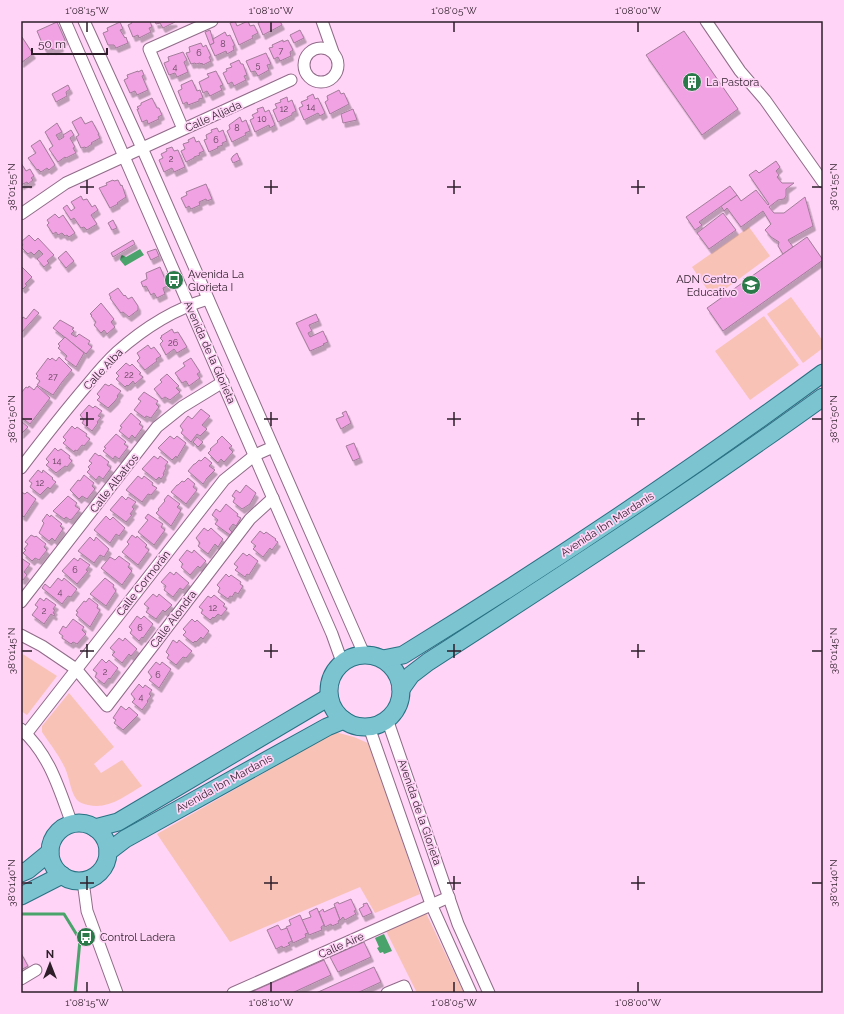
<svg xmlns="http://www.w3.org/2000/svg" width="844" height="1014" font-family="Raleway,sans-serif">
<style>
.green{fill:#f9c2b6}
.water{fill:#49a36a}
.lines{fill:none;stroke-linecap:round;stroke-linejoin:round}
.stream{stroke:#49a36a;stroke-width:3}
.building{fill:#f1a2e2;stroke:#a37c9b;filter:url(#shadow)}
.street-casing{stroke:#906b89;stroke-width:13}
.primary-casing{stroke:#287183;stroke-width:19}
.street{stroke:#fff;stroke-width:11}
.primary{stroke:#7dc4d1;stroke-width:17}
.ticks{fill:none;stroke:#2d1e2a;stroke-width:1.5}
.labels{text-anchor:middle;stroke-width:3.5;stroke-linejoin:round;paint-order:stroke}
.number-label{font-size:9px;fill:#5e3f58}
.poi-label{font-size:11px;fill:#2d1e2a;stroke:#ffd4f6;text-anchor:start}
.street-label{font-size:11px;fill:#2d1e2a;stroke:#ffd4f6}
.neatline{fill:none;stroke:#2d1e2a;stroke-width:1.5}
.ticks-label{font-size:10px;text-anchor:middle;fill:#2d1e2a}
</style>
<defs>
<filter id="shadow"><feDropShadow dx="2.5" dy="4.5" stdDeviation="0" flood-color="#0004"/></filter>
</defs>
<rect width="100%" height="100%" fill="#ffd4f6"/>
<g class="green">
<path d="M749,227L770,256L713,298L692,267Z"/>
<path d="M791,297L823,341V348L803,363L767,314Z"/>
<path d="M764,316L799,365L750,400L715,351Z"/>
<path d="M21,653L57,676L27,715L21,711Z"/>
<path d="M69,693L114,747L94,764L101,773L122,760L142,786C125,796 108,810 88,805C84,804 80,803 77,800C70,791 70,779 65,768C59,755 50,744 42,732V726Z"/>
<path d="M335,732L354,737L370,744L420,894L375,913L360,887L230,942L157,834Z"/>
<path d="M426,913L464,993H417L386,931Z"/>
</g>
<g class="water">
<path d="M140,249L144,255L125,266L120,260L121,256L122,255L126,257Z"/>
<path d="M384,934L392,951L384,954L383,952L380,953L377,948L379,947L375,938Z"/>
</g>
<g class="lines">
<path class="stream" d="M21,914H64L80,940L75,993"/>
</g>
<g class="building">
<path d="M131,21H150L152,27L149,28L151,32L139,38L138,35L133,37L128,25L132,23Z"/>
<path d="M155,21H174L175,22L163,28L160,23L156,24Z"/>
<path d="M235,21L237,26L248,21L250,26L254,25L258,33L252,36L253,38L239,45L230,23Z"/>
<path d="M261,21H280L282,25L263,35L258,23Z"/>
<path d="M57,22L65,40L60,43L61,47L53,50L51,48L45,50L37,31Z"/>
<path d="M120,22L123,29L120,30L125,38L126,37L128,43L116,48L114,45H108L103,33L108,31L107,28Z"/>
<path d="M210,30L214,43L210,45L205,32Z"/>
<path d="M300,30L304,38L294,43L290,35Z"/>
<path d="M684,31L738,109L702,135L646,55Z"/>
<path d="M225,32L227,36L230,35L235,46H233L234,50L227,54L226,51L215,56L210,45L214,43L213,39Z"/>
<path d="M22,37L33,54L21,63V38Z"/>
<path d="M283,40V42L288,40L293,50L290,52L291,56L280,61L278,57L274,59L269,48L273,47L272,45Z"/>
<path d="M201,43L203,47L206,45L211,56L209,57L211,61L203,65L202,63L201,64L200,63L196,64L195,63L191,64L186,53L190,52L189,47Z"/>
<path d="M183,52L187,60L184,62L188,72L177,77L175,73L169,75L164,63L169,61L168,57Z"/>
<path d="M266,53L271,64L267,65L269,70L258,76L255,71L251,72L246,61Z"/>
<path d="M239,60L241,64H243L247,75L244,76L246,80L234,86L232,82L228,84L223,73L227,71L226,69L232,67L230,64Z"/>
<path d="M142,70L144,75L142,76L148,90L137,95L135,91L130,93L124,80L128,78L127,75L138,71V72Z"/>
<path d="M216,71L223,85L220,86L222,90L210,96L207,91L203,93L199,82L209,77L207,74Z"/>
<path d="M192,80L197,91L200,90L203,98L199,99V101L188,105L187,102L183,104L178,91L182,89L181,85Z"/>
<path d="M68,85L70,89L66,92L67,96L56,102L52,94Z"/>
<path d="M339,90L341,94L344,93L349,104L330,114L325,102L328,100L327,96Z"/>
<path d="M313,94L315,99L318,98L325,113L320,116L318,113L304,120L299,108L303,106L301,102L308,99L307,97Z"/>
<path d="M287,97L288,102L292,100L296,111L292,113V115L278,122L273,110L277,108L275,104L281,102L280,100Z"/>
<path d="M152,98L157,108H159L162,115L158,117L159,119L148,124L147,120L142,122L137,109H139L137,107L141,105V103Z"/>
<path d="M263,107L265,112L269,110L275,125L270,128L269,125L255,132L250,120L254,118L252,115L258,112L257,109Z"/>
<path d="M353,109L357,120L343,123L341,114Z"/>
<path d="M81,117L85,124L92,121L99,134H98L100,138L91,143L92,144L86,148L85,147L81,148L76,137L79,135L72,122Z"/>
<path d="M240,117L242,122L246,120L250,131L245,133L246,135L232,142L227,131L230,129L229,125Z"/>
<path d="M57,123L62,132L56,135L59,140L64,137L63,135L71,130L74,135L70,138L75,147L73,148L76,153L66,158L65,157L58,162L49,149L53,146L45,132Z"/>
<path d="M217,128L219,132L223,130L227,141L222,143L223,145L217,147L218,148L209,152L204,140L207,139L206,135L212,132L211,130Z"/>
<path d="M194,137L196,142L199,141L204,151L199,153L200,155L194,157V158L186,162L181,151L185,149L183,144L189,142L188,140Z"/>
<path d="M40,140L55,165L49,170L47,168L41,172L38,169L37,170L28,158L36,153L31,146Z"/>
<path d="M172,147L174,151L178,150L185,167L174,172L172,168L164,172L159,160L163,158L161,154L167,151L166,149Z"/>
<path d="M237,153L240,160L233,163L231,159L233,156Z"/>
<path d="M776,161L780,167L776,171L779,175L777,177L782,183H794L786,189V196L784,199L778,200L769,207L774,213H784L805,197L813,226L788,240L793,247L783,254L778,246L779,242L771,237L765,230L771,224L763,211L741,227L727,208L724,211L721,206L737,195L741,201L756,190L768,205L769,204L749,175L756,170L759,173Z"/>
<path d="M21,163L26,171L30,169L34,176L31,178L33,180L28,184L27,182L21,185Z"/>
<path d="M113,180L114,181L118,180L121,186L122,185L126,197L117,203L118,204L110,208L99,188L107,185L106,183Z"/>
<path d="M206,184L212,199L207,201L206,199L199,202L200,205L191,209L189,206L186,208L181,198L187,195L186,192Z"/>
<path d="M730,186L737,195L699,222L702,225L695,230L686,217Z"/>
<path d="M81,196L83,200L87,199L92,207L95,205L98,210L91,215L97,224L87,230L84,227L81,228L74,218L71,220L63,208L67,205L71,211L75,208L71,202Z"/>
<path d="M723,213L736,230L709,249L697,233Z"/>
<path d="M55,214L59,218L63,215L75,233L69,237L67,235L65,236L62,233L58,235L56,232L53,234L47,225L49,223L47,220Z"/>
<path d="M113,220L117,228L112,230L108,223Z"/>
<path d="M29,235L35,241L38,238L54,255L47,261L49,263L44,267L37,259L43,254L39,250L34,255L31,252L28,254L21,247L23,245L21,242Z"/>
<path d="M807,237L823,260L723,331L707,308Z"/>
<path d="M133,240L135,244L113,257L111,253Z"/>
<path d="M156,249L159,256L151,260L147,252Z"/>
<path d="M66,251L74,261L66,268L58,258Z"/>
<path d="M21,266L32,277L25,284L27,285L23,289L21,287Z"/>
<path d="M160,267L168,286L163,288L165,294L157,298L154,293L151,295L146,286L143,287L141,282L147,279L146,273Z"/>
<path d="M118,288L124,296L125,295L128,299L132,297L138,306V310L129,317L123,312L121,313L110,298H111L109,294Z"/>
<path d="M101,303L114,319L111,322L115,327L107,334L104,330L101,333L94,325L96,322L91,316L92,315L90,314Z"/>
<path d="M34,309L39,313L21,333V320L23,317L26,319Z"/>
<path d="M316,314L319,321L309,325L312,331L308,333L310,337L323,331L328,342L323,344L324,345L310,351L296,323Z"/>
<path d="M60,320L74,328L72,329L74,331L71,334L76,337L79,334L90,341L88,344L92,347L86,354L53,328Z"/>
<path d="M172,329L174,333L178,332L187,347L177,353L174,349L166,355L160,344L163,341L160,338L162,337L161,336Z"/>
<path d="M65,337L84,353L76,367L65,359L67,356L58,348L60,346L58,344Z"/>
<path d="M148,345L151,349L154,347L161,356L156,359L157,361L145,370L137,361L140,358L137,353Z"/>
<path d="M59,357L72,370L62,382L53,395L37,385L40,381L36,378L38,376L36,374L48,358L50,360L52,358L56,361Z"/>
<path d="M191,358L200,372L197,374L200,378L189,386L186,381L182,383L175,373L185,366L183,363Z"/>
<path d="M126,363L130,366L132,364L141,373L139,374L143,377L135,384L133,381L128,386L127,385L125,387L116,379L119,376L116,373Z"/>
<path d="M167,374L179,386L176,388L180,392L170,400L165,397L162,399L154,389L162,382L160,380Z"/>
<path d="M105,384L109,386L111,384L121,391L117,396L118,397L115,401L108,408L97,400L100,397L97,394Z"/>
<path d="M29,386L34,390L37,386L50,398L30,424L21,417V393L26,387L28,388Z"/>
<path d="M144,392L158,401L156,404L159,407L151,418L146,416L145,418L134,410L141,401L138,399Z"/>
<path d="M89,405L93,408L95,406L102,411L98,416L101,417L97,422L98,423L92,431L82,423L84,420L80,415Z"/>
<path d="M201,409L210,416L202,425L207,429L200,436L197,434L191,442L181,433L183,430L180,426L188,416L192,419Z"/>
<path d="M346,411L351,423L341,429L336,419L344,416L342,413Z"/>
<path d="M131,413L141,422L139,424L143,427L135,438L132,435L129,439L119,431L122,427L120,426Z"/>
<path d="M21,421L28,427L21,434Z"/>
<path d="M72,426L75,429L77,427L87,434L86,436L90,439L84,446L82,445L77,451L75,450L74,452L63,443L66,440L63,437Z"/>
<path d="M116,434L126,442L124,444L128,447L119,459L115,456L113,459L103,451L106,448L104,447Z"/>
<path d="M170,436L174,439L177,436L186,443L177,458L176,456L172,460L158,448Z"/>
<path d="M222,436L232,446L229,448L233,452L224,462L221,459L218,463L208,453L211,450L210,449L218,442L217,441Z"/>
<path d="M197,437L203,442L198,447L193,442Z"/>
<path d="M354,443L360,458L353,461L346,446Z"/>
<path d="M55,448L58,451L61,449L70,456L69,458L72,461L67,467L65,466L56,473L46,465L49,462L46,459Z"/>
<path d="M95,453L99,456L100,455L109,462L107,465L111,468L103,479L99,476L96,480L87,472L90,469L88,467L92,463L89,461Z"/>
<path d="M154,456L158,459L160,456L168,462L165,466L166,468L163,474L164,475L161,479L159,477L156,480L142,469Z"/>
<path d="M205,457L212,463L209,466L215,470L206,479V480L203,484L188,471L194,464H195L199,460L201,461Z"/>
<path d="M38,470L42,473L43,470L53,478L52,479L56,482L50,489L48,487L40,495L30,487L32,483L29,481Z"/>
<path d="M84,475L94,483L92,486L95,489L87,499L82,496L79,499L70,490L78,480L80,481Z"/>
<path d="M138,476L142,479L144,476L153,483L152,485L157,488L151,495L148,494L142,502L126,490Z"/>
<path d="M188,478L195,484L193,487L197,490L186,504L171,492L177,485H178L182,481L184,482Z"/>
<path d="M246,485L256,493L250,504L242,509L233,502L235,498L232,496L236,490L240,493Z"/>
<path d="M21,492L25,494L27,492L36,499L24,517L21,515Z"/>
<path d="M168,495L180,504L177,507L181,510L171,526L156,513L159,510L158,509L165,501L164,500Z"/>
<path d="M68,496L77,503L75,506L80,509L72,519L70,520L66,517L64,519L53,511Z"/>
<path d="M122,496L126,500L128,497L136,502L132,507L134,509L130,514L132,515L126,522L110,510Z"/>
<path d="M226,504L238,514L237,516L241,518L236,526L233,524L229,529L232,532L230,535L215,524L218,520L212,515L216,509L220,512Z"/>
<path d="M47,514L50,517L51,515L62,524L60,526L63,529L55,541L52,538L49,541L39,533L44,523L42,521Z"/>
<path d="M148,514L163,524L161,527L165,530L154,545L138,532L148,520L145,518Z"/>
<path d="M106,516L110,520L113,517L125,528L119,536L116,534L110,543L94,530Z"/>
<path d="M204,528L208,531L211,528L223,539L218,547L215,544L208,554L198,546L200,543L196,538Z"/>
<path d="M260,531L264,534L266,532L276,539L275,540L278,542L272,550L270,548L263,557L253,549L256,546L251,542Z"/>
<path d="M31,535L35,537L36,536L46,544L44,547L47,550L39,560L35,558L32,561L23,553L26,550L24,549L28,544L25,542Z"/>
<path d="M132,535L136,538L137,536L147,545L145,547L149,550L138,565L122,552L129,544L127,542Z"/>
<path d="M90,537L94,541L96,537L109,549L104,557L100,555L94,563L78,551Z"/>
<path d="M187,550L192,553L194,550L206,561L200,568L198,566L190,575L181,567L183,564L179,560Z"/>
<path d="M243,553L247,556L249,554L258,561L249,575L247,574L245,577L235,570L238,567L234,564Z"/>
<path d="M119,556L130,564L128,567L132,571L122,585L101,568L110,557L115,560Z"/>
<path d="M21,558L30,564L24,572L27,575L23,580L21,579Z"/>
<path d="M74,558L78,561L80,558L90,565L86,570L88,571L77,584L62,571Z"/>
<path d="M170,572L174,575L176,572L189,583L183,590L180,588L173,597L164,590L166,586L161,582Z"/>
<path d="M226,574L229,577L231,575L241,582L240,584L243,586L238,594L235,592L232,597L230,596L228,599L218,592L220,588L217,585Z"/>
<path d="M58,578L62,581L64,578L77,589L71,597L68,596L62,604L42,588L45,584L50,588Z"/>
<path d="M105,578L114,585L113,587L116,591L106,606L90,594Z"/>
<path d="M153,594L157,597L159,594L172,605L165,612L163,610L156,619L146,612L149,608L144,604Z"/>
<path d="M214,595L225,604L223,606L227,609L221,616L218,614L214,618L213,617L210,620L201,613L203,610L199,607L208,596L211,598Z"/>
<path d="M40,598L44,601L46,598L56,605L53,609L55,610L53,613L55,614L54,616L51,614L44,624L32,615L38,607L35,605Z"/>
<path d="M89,598L98,605L97,608L100,610L90,627L76,615L78,612L76,611L84,601L86,602Z"/>
<path d="M137,616L141,619L144,616L153,624L143,638L142,637L139,641L130,633L132,630L129,627Z"/>
<path d="M73,619L84,627L82,630L86,634L77,644L73,642L71,644L62,638L63,636L59,633L63,626L66,628Z"/>
<path d="M192,619L195,622L197,620L209,631L203,639L201,637L196,642L195,641L193,643L183,635L186,632L183,629Z"/>
<path d="M119,638L123,641L125,638L137,649L131,656L129,654L122,663L112,655L115,652L110,648Z"/>
<path d="M173,640L177,643L179,640L192,651L186,658L183,657L176,665L167,658L169,655L166,652Z"/>
<path d="M102,659L106,663L109,660L118,668L110,679L109,678L104,684L95,677L97,673L93,670Z"/>
<path d="M156,662L160,665L162,662L171,669L159,688L149,680L152,677L148,672Z"/>
<path d="M139,684L143,688L145,685L152,690L149,694L151,696L147,701L148,702L142,710L132,702L135,699L131,694Z"/>
<path d="M121,706L126,710L129,707L138,715L123,730L114,723L116,720L113,718Z"/>
<path d="M351,899L356,910L354,911L356,914L345,920L343,917L340,920L334,904L338,902L339,904Z"/>
<path d="M367,903L372,913L363,917L359,909L364,906L363,904Z"/>
<path d="M335,907L340,920L338,921L339,923L332,926L331,924L325,927L319,912L323,909L324,912Z"/>
<path d="M317,908L324,925L321,927L322,930L309,935L302,920L311,917L309,912Z"/>
<path d="M300,915L308,933L305,934L306,937L293,943L286,927L291,925L289,920Z"/>
<path d="M278,925L281,930L287,928L292,941L288,943L290,945L283,948L282,946L276,949L267,930Z"/>
<path d="M364,942L371,957L338,972L330,957Z"/>
<path d="M21,953L28,966L21,970Z"/>
<path d="M324,960L331,975L292,993H249Z"/>
<path d="M374,967L381,982L357,993H316Z"/>
</g>
<g class="lines">
<g class="street-casing">
<g id="street">
<path d="M65,21L332,634L342,662"/>
<path d="M84,21L142,148L364,654"/>
<path d="M322,21L333,52"/>
<path d="M706,21L740,71L765,100L823,182"/>
<circle cx="321" cy="65" r="17"/>
<path d="M183,129L149,49L212,21"/>
<path d="M21,214L66,183L291,80"/>
<path d="M21,468C43,439 65,411 88,384C97,373 106,362 117,352C143,329 174,309 208,299"/>
<path d="M21,602L157,427L182,407L223,382"/>
<path d="M21,635L42,646L76,669L107,706L250,519L273,498"/>
<path d="M387,719L458,924L489,993"/>
<path d="M369,727L431,904L471,993"/>
<path d="M21,729C50,755 59,789 72,824"/>
<path d="M26,734L224,480L255,455L273,447"/>
<path d="M83,881L87,911L117,993"/>
<path d="M21,979L36,970"/>
<path d="M233,993L449,897"/>
<path d="M387,993L404,986L407,993"/>
</g>
</g>
<g class="primary-casing">
<g id="primary">
<circle cx="365" cy="691" r="36"/>
<path d="M383,659L403,655C546,567 687,473 823,373"/>
<path d="M401,689L411,675L428,662C561,576 694,490 823,397"/>
<circle cx="79" cy="852" r="29"/>
<path d="M95,828L118,822L329,697"/>
<path d="M108,852L125,839L327,727L344,720"/>
<path d="M21,873L28,870L50,852"/>
<path d="M21,896L62,875"/>
</g>
</g>
<use href="#street" class="street"/>
<use href="#primary" class="primary"/>
</g>
<path class="ticks" d="M87,22V32M271,22V32M454,22V32M638,22V32M87,180V194M271,180V194M454,180V194M638,180V194M22,187H32M80,187H94M264,187H278M447,187H461M631,187H645M812,187H822M87,412V426M271,412V426M454,412V426M638,412V426M22,419H32M80,419H94M264,419H278M447,419H461M631,419H645M812,419H822M87,644V658M271,644V658M454,644V658M638,644V658M22,651H32M80,651H94M264,651H278M447,651H461M631,651H645M812,651H822M87,876V890M271,876V890M454,876V890M638,876V890M22,883H32M80,883H94M264,883H278M447,883H461M631,883H645M812,883H822M87,982V992M271,982V992M454,982V992M638,982V992"/>
<defs>
<g id="building-disc" transform="scale(1)"><circle r="9.5" fill="#2a7949" stroke="#ffd4f6"/><path d="M-4-6H4V6H1V3H-1V6H-4ZM-2.5-4.3h1.7v1.8h-1.7ZM.8-4.3h1.7v1.8H.8ZM-2.5-1h1.7V.8h-1.7ZM.8-1h1.7V.8H.8Z" fill="#fff"/></g>
<g id="bus-disc" transform="scale(1)"><circle r="9.5" fill="#2a7949" stroke="#ffd4f6"/><path d="M-5-6H5V4H4V6H2V4H-2V6H-4V4H-5ZM-3.5-4V0h7V-4ZM-3.5 1.2v1.5H-2V1.2ZM2 1.2v1.5H3.5V1.2Z" fill="#fff"/></g>
<g id="school-disc" transform="scale(1)"><circle r="9.5" fill="#2a7949" stroke="#ffd4f6"/><path d="M0-5L7-2L0 1L-7-2ZM-4 1L0 2.5L4 1V4Q0 6-4 4Z" fill="#fff"/></g>
</defs>
<g fill-rule="evenodd">
<use href="#building-disc" x="692" y="82"/>
<use href="#bus-disc" x="174" y="280"/>
<use href="#school-disc" x="751" y="285"/>
<use href="#bus-disc" x="86" y="937"/>
</g>
<g class="labels">
<g class="number-label">
<text x="223" y="47">8</text>
<text x="281" y="54">7</text>
<text x="199" y="56">6</text>
<text x="258" y="68">5</text>
<text x="175" y="70">4</text>
<text x="311" y="110">14</text>
<text x="284" y="112">12</text>
<text x="262" y="122">10</text>
<text x="237" y="131">8</text>
<text x="216" y="143">6</text>
<text x="171" y="162">2</text>
<text x="173" y="346">26</text>
<text x="129" y="378">22</text>
<text x="53" y="380">27</text>
<text x="57" y="464">14</text>
<text x="40" y="486">12</text>
<text x="75" y="573">6</text>
<text x="60" y="595">4</text>
<text x="213" y="611">12</text>
<text x="44" y="614">2</text>
<text x="140" y="631">6</text>
<text x="105" y="675">2</text>
<text x="158" y="678">6</text>
<text x="141" y="700">4</text>
</g>
<g class="poi-label">
<text x="706" y="86">La Pastora</text>
<text x="188" y="278">Avenida La<tspan x="188" dy="13">Glorieta I</tspan></text>
<text x="737" y="283" text-anchor="end">ADN Centro<tspan x="737" dy="13">Educativo</tspan></text>
<text x="100" y="941">Control Ladera</text>
</g>
<g class="street-label">
<text transform="translate(213 116) rotate(-24)" y="4">Calle Aljada</text>
<text transform="translate(210 352) rotate(66)" y="4">Avenida de la Glorieta</text>
<text transform="translate(103 369) rotate(-47)" y="4">Calle Alba</text>
<text transform="translate(114 483) rotate(-52)" y="4">Calle Albatros</text>
<text transform="translate(607 524) rotate(-33)" y="4">Avenida Ibn Mardanis</text>
<text transform="translate(143 583) rotate(-52)" y="4">Calle Cormorán</text>
<text transform="translate(173 619) rotate(-53)" y="4">Calle Alondra</text>
<text transform="translate(224 783) rotate(-29)" y="4">Avenida Ibn Mardanis</text>
<text transform="translate(420 812) rotate(71)" y="4">Avenida de la Glorieta</text>
<text transform="translate(341 945) rotate(-24)" y="4">Calle Aire</text>
</g>
</g>
<rect width="844" height="1014" fill="none" stroke="#ffd4f6" stroke-width="44"/>
<g transform="translate(50 964)" stroke="#ffd4f6" stroke-width="3" paint-order="stroke">
<path d="M0-3L7 15L0 10L-7 15Z" fill="#2d1e2a"/>
<text y="-6" font-size="11" font-weight="bold" text-anchor="middle" fill="#2d1e2a">N</text>
</g>
<path d="M32 48v6h75v-6" fill="none" stroke="#2d1e2a" stroke-width="2"/>
<text x="38" y="48" font-size="12" fill="#2d1e2a" stroke="#ffd4f6" stroke-width="3" paint-order="stroke">50 m</text>
<rect x="22" y="22" width="800" height="970" class="neatline"/>
<g class="ticks-label">
<text x="87" y="14">1°08'15"W</text>
<text x="271" y="14">1°08'10"W</text>
<text x="454" y="14">1°08'05"W</text>
<text x="638" y="14">1°08'00"W</text>
<text transform="translate(11 187) rotate(-90)" y="4">38°01'55"N</text>
<text transform="translate(833 187) rotate(-90)" y="4">38°01'55"N</text>
<text transform="translate(11 419) rotate(-90)" y="4">38°01'50"N</text>
<text transform="translate(833 419) rotate(-90)" y="4">38°01'50"N</text>
<text transform="translate(11 651) rotate(-90)" y="4">38°01'45"N</text>
<text transform="translate(833 651) rotate(-90)" y="4">38°01'45"N</text>
<text transform="translate(11 883) rotate(-90)" y="4">38°01'40"N</text>
<text transform="translate(833 883) rotate(-90)" y="4">38°01'40"N</text>
<text x="87" y="1006">1°08'15"W</text>
<text x="271" y="1006">1°08'10"W</text>
<text x="454" y="1006">1°08'05"W</text>
<text x="638" y="1006">1°08'00"W</text>
</g>
</svg>
